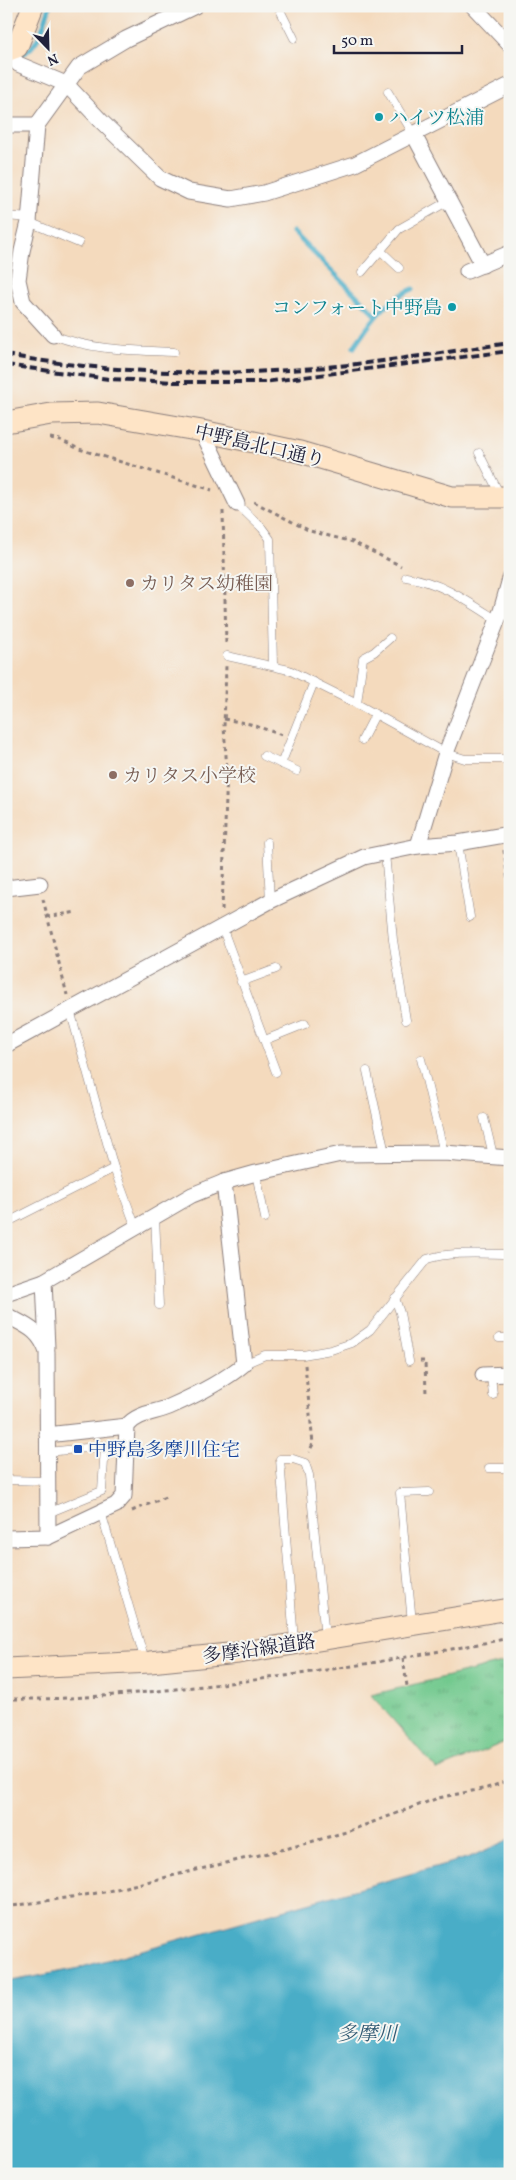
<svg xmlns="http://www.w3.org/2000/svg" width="516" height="2180" font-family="Vollkorn,'Noto Serif JP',serif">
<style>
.park{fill:url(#park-tufts);stroke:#4a7664}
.water{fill:#48adc7;stroke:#356881}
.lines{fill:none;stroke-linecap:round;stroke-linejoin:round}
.stream{stroke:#48adc7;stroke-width:5}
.lane-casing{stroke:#8b7e7c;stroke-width:9}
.street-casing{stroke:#8b7e7c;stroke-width:17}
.secondary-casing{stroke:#8b7e7c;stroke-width:23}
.path{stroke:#8b7e7c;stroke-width:3;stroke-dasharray:4 4;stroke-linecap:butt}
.lane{stroke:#fff;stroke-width:8}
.street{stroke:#fff;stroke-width:15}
.secondary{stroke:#fee4c6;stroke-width:21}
.rail{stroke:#22223b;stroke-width:4;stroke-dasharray:8 4;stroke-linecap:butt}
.culture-dot{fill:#0f9aa8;stroke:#f6f6f2;stroke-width:2}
.education-dot{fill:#8d6e63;stroke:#f6f6f2;stroke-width:2}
.transit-dot{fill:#1a4fb4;stroke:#f6f6f2;stroke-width:2}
.labels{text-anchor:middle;stroke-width:4;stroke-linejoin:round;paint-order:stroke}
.culture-label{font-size:19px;fill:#0d838f;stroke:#f6f6f2;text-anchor:start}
.street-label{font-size:19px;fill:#22223b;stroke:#f6f6f2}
.education-label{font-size:19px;fill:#785e54;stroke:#f6f6f2;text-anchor:start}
.transit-label{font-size:19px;fill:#164399;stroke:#f6f6f2;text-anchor:start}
.water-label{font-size:20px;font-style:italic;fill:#315a73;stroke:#f6f6f2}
</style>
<defs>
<pattern id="park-tufts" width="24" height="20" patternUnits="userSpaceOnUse" patternTransform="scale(1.25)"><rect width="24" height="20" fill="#72c98e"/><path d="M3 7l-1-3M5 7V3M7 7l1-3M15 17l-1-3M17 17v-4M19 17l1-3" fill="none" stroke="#62ac7b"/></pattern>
</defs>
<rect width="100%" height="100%" fill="#f6f6f2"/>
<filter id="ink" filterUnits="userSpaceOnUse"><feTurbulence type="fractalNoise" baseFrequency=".02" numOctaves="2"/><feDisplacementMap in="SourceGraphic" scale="10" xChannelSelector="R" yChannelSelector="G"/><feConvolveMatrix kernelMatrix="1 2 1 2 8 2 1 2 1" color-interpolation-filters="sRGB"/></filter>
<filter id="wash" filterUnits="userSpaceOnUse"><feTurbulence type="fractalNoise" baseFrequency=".0096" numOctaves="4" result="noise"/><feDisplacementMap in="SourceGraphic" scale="20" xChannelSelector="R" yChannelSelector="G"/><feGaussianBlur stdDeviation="1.12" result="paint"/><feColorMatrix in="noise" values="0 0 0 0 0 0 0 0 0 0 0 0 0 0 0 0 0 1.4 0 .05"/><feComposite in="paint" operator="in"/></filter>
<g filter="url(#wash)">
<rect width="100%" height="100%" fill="#f4dabd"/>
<path class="park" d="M510,1661V1740L437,1770L371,1695Z"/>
<path class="water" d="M510,1839V2174H6V1982L75,1969L470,1857Z"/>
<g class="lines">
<g class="stream">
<path d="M21,55C39,47 44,24 50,6"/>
<path d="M293,232L376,315"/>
<path d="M354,347C370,323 385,300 413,289"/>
</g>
</g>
</g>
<g filter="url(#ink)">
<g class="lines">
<g class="lane-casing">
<g id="lane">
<path d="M278,6L294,38"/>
<path d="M388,92L414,135"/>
<path d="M6,216L29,218"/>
<path d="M29,222L79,243"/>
<path d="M381,251L399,268"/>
<path d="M362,272L399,229L450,200"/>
<path d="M53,335C94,351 131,350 174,352"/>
<path d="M479,453L500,495"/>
<path d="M237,504L262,528L270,539L273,665"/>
<path d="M406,577C441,582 469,602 497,620"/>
<path d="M227,656L289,670L357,704L446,753L465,759H510"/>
<path d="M357,704L363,658L374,652L390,638"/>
<path d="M362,740L375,715"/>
<path d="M264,756L297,771"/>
<path d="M281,764L314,682"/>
<path d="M267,842L270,901"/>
<path d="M458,843L470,917"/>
<path d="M385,853L393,940L406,1020"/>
<path d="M222,927L276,1072"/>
<path d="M241,982L276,969"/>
<path d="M70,1010L114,1168L136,1228"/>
<path d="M265,1040L305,1024"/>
<path d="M421,1059L444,1153"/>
<path d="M367,1071L385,1153"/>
<path d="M484,1118L493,1155"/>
<path d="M256,1173L265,1218"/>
<path d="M155,1217L159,1305"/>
<path d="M6,1223L114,1168"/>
<path d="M395,1298L400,1313L409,1361"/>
<path d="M499,1338H510"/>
<path d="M244,1364L265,1355H303L331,1350L352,1343L370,1330L427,1259C453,1251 483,1254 510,1254"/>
<path d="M491,1375L493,1395"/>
<path d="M48,1452L105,1446L102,1491L48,1513"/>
<path d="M489,1468H510"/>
<path d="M6,1480L48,1481"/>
<path d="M101,1512L145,1661"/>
<path d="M412,1623L400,1493L429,1492"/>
<path d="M294,1641L280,1459H293L305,1463L309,1475L325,1637"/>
</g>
</g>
<g class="street-casing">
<g id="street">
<path d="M473,6L510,45"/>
<path d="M7,51L18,64L66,84L102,122L160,178L189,192L231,199L264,193L355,164L510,85"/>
<path d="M6,125H37L79,67L126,39L195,6"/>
<path d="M37,125L29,222L22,251L18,280L23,302L53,335"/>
<path d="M414,135L483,265"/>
<path d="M467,271L510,253"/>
<path d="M202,431L237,504"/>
<path d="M418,846L446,753L501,611L510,579"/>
<path d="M6,888L40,884"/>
<path d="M6,1045L270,901L364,857L418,846L458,843L510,834"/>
<path d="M44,1281L47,1348"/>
<path d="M6,1294L44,1281L192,1195L224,1182L256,1173L341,1154L444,1153L510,1158"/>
<path d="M6,1315C26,1326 39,1329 47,1352L48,1537"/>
<path d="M483,1375L510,1374"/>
<path d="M127,1426C137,1413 155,1413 169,1407C194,1396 223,1382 244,1364L224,1182"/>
<path d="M6,1538L48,1537L116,1505L124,1496L127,1426L47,1435"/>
</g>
</g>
<g class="secondary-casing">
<g id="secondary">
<path d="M6,51L17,47L33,6"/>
<path d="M6,422L51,414L98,413L202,431L300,452L452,497H510"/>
<path d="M6,1669L150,1662L238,1653L510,1609"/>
</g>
</g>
<g class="path">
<path d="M50,438L60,440L79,449L212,490"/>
<path d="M254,502L310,531L353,542L401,566"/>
<path d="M223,511L226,645"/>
<path d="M224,719L250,724L282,735"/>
<path d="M504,850L510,899"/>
<path d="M43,899L67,995"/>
<path d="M222,910L227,770L224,727L226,666"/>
<path d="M46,917L77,912"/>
<path d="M420,1361H425L426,1395"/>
<path d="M305,1365L313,1444L309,1452"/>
<path d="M132,1511L168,1496"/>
<path d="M403,1658L407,1686"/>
<path d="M6,1699C65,1700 125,1695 184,1688C293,1677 402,1659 510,1638"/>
<path d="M6,1907L104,1892L289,1848L346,1832L438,1798L487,1788L510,1780"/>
</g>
<use href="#lane" class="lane"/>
<use href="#street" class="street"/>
<use href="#secondary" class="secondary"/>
<g class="rail">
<path d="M6,355C108,373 212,377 315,368C380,363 445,352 510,343"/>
<path d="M6,365L109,379L175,382H264L510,351"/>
</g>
</g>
</g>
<g class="culture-dot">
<circle cx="379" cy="117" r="5"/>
<circle cx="452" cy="307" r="5"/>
</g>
<g class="education-dot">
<circle cx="130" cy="583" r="5"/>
<circle cx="113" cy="775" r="5"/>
</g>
<rect class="transit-dot" x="73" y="1444" width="10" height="10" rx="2.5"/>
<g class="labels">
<g class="culture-label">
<text x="389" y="124">ハイツ松浦</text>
<text x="442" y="314" text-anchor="end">コンフォート中野島</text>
</g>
<g class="street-label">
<text transform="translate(260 445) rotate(13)" y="7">中野島北口通り</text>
<text transform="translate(259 1648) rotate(-8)" y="7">多摩沿線道路</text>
</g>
<g class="education-label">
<text x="140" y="590">カリタス幼稚園</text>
<text x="123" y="782">カリタス小学校</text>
</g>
<g class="transit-label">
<text x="88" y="1456">中野島多摩川住宅</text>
</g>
<g class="water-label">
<text x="367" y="2040">多摩川</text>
</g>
</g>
<rect width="516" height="2180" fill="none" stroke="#f6f6f2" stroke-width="25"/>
<g transform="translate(48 48) rotate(157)" stroke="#f6f6f2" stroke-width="4" paint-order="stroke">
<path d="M0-4L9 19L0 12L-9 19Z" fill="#22223b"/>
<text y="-8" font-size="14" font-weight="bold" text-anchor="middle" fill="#22223b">N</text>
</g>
<path d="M334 45v8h128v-8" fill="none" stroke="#22223b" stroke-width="2.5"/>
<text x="341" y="45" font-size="15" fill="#22223b" stroke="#f6f6f2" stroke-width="4" paint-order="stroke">50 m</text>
</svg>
